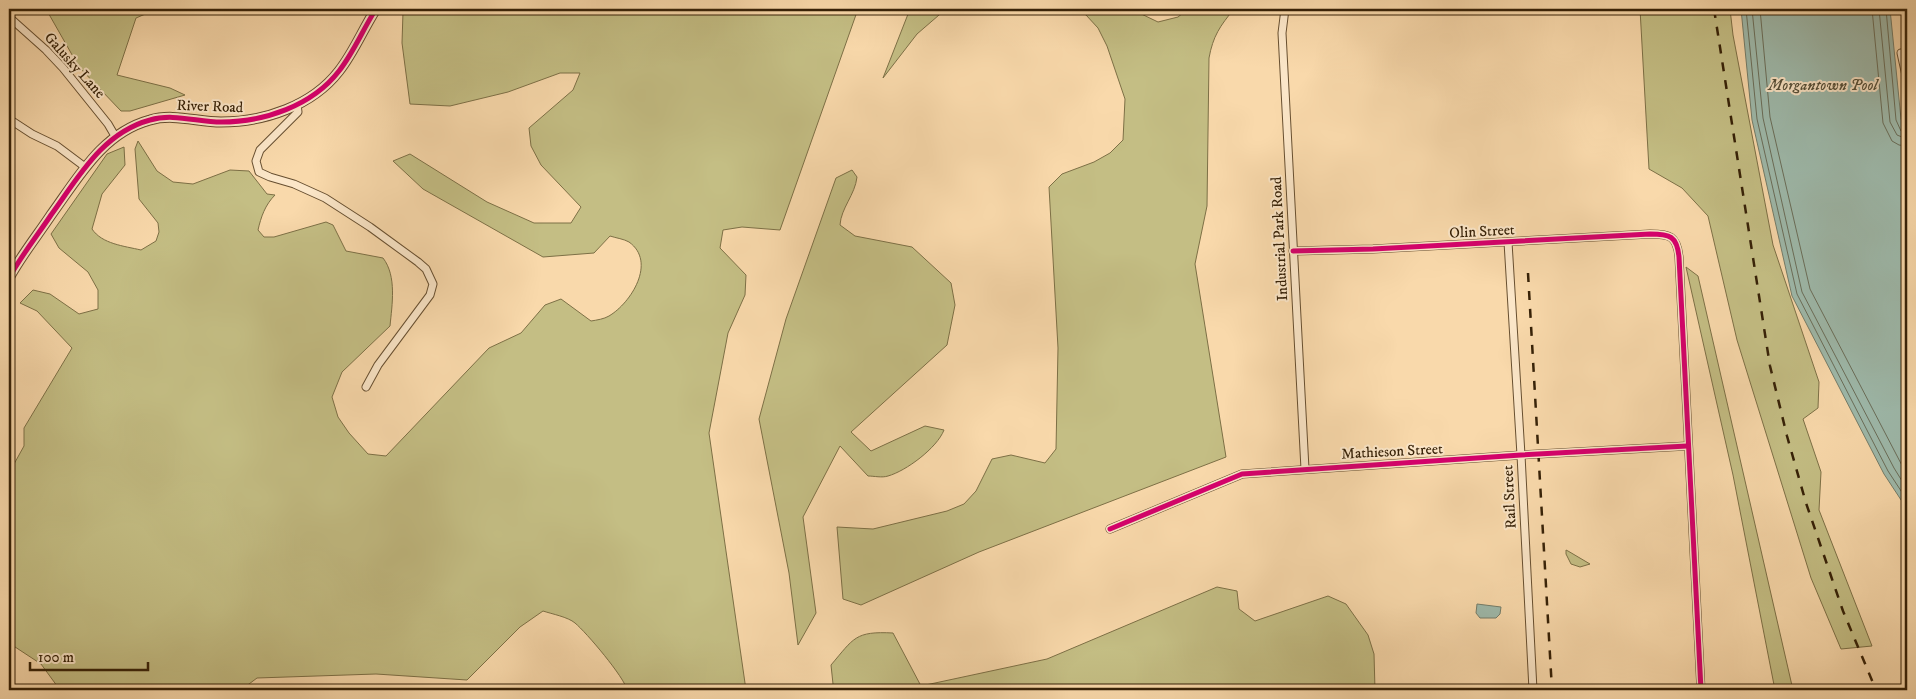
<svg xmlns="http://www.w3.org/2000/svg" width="1916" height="699" font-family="'IM FELL DW Pica',serif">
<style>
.green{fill:#c4be84;stroke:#7d7046}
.water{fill:#9ebaac;stroke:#747d6a}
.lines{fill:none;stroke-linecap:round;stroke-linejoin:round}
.shore{stroke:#6a6e5a;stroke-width:1}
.minor-casing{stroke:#674f30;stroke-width:9}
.tertiary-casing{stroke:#674f30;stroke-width:11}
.minor{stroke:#fbe6c8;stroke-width:7}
.tertiary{stroke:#fbe6c8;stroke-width:9}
.rail{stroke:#362107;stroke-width:2.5;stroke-dasharray:9 9;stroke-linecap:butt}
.cycleway-casing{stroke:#fbe6c8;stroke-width:8}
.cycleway{stroke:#d6006c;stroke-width:5}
.labels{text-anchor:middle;stroke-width:4;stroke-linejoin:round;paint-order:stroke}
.street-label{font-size:15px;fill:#362107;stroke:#fbe6c8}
.water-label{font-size:16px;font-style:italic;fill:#554f39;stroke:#fbe6c8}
</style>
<rect width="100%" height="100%" fill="#f9d9ab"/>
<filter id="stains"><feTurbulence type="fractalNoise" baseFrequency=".004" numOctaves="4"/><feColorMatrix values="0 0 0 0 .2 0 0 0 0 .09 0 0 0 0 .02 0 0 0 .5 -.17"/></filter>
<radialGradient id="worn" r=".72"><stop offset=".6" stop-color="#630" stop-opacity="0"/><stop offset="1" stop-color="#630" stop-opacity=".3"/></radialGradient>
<g class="green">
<path d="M46,9H157L136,18L117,75L170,88L185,95L130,111H121L79,67Z"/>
<path d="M406,9H858L780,230L742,227L723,230L720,248L746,275L745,295L728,333L709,433L746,690H627C625,678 586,632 575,623C568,617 552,614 543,611L520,627L467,680L376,674L257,678L241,690H60L41,664L9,643V473L24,446V428L72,348L37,311L20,303L33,290L50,294L79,314L98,309V290L88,272L59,248L51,234L107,154L124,147L125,165L102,194L92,229C102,244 124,246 141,250L156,241L159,232L158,223L139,199L135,149L138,141L157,171L173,182L193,184L230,170L249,171L267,194L275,195C265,205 261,217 258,230L264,237H274L326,222L333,225L346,251L383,258C397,276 392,305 390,326L342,372L332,397L338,417L349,433L368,454L386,456L489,348L521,333L545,305L561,299L591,321C597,320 604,319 609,316C631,303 657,262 629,242C624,239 616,238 610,236L594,253L543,257L423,189L393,161L410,154L487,202L534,223H571L581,207L541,165L531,146L529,128L573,90L580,73H560L508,92L450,106L410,104L402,43L403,12Z"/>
<path d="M910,9H946L917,34L883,78Z"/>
<path d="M1077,9H1131L1158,22L1178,17L1188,9H1234C1220,26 1213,36 1209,58L1207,206L1195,264L1226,457L979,552L861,605L843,599L837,527L873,529L947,511L964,504L976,491L992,459L1011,455L1045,463L1056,449L1058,348L1049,187L1062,174L1094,162L1110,153L1123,140L1125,99L1107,46L1098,28L1086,15Z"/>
<path d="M1640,9H1730L1733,35L1773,245L1819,382L1818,408L1803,419L1821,472L1819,510L1872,646L1841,649L1811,578L1737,340L1708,216L1682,188L1649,169Z"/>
<path d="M852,170L857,177C855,195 841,208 840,225L855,236L912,247L951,283L955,305L947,345L851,432L871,451L925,426L944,430C937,448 906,471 888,476C882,478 874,476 868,476L840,446L803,517L816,613L798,645L789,573L759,419L786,319L836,178Z"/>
<path d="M1686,267L1698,276L1793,690H1775L1733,475Z"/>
<path d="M1566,550L1568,551L1590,564L1580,567L1571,564L1566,554Z"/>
<path d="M1217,587L1237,591L1239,609L1255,621L1328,596L1346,604L1368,635L1374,654L1375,690H839L833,684L831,665C854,638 855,631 893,633L921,686L1047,659Z"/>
</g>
<g class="water">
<path d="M1741,9H1890L1901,119L1907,132V509L1884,474L1792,296L1752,120Z"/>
<path d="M1477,604L1501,607L1500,614L1496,618H1480L1476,613Z"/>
</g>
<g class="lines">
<g class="shore">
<path d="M1746,9L1757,119L1797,294L1888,471L1907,500"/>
<path d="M1752,9L1763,118L1802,292L1894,468L1907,489"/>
<path d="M1760,9L1770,117L1810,289L1907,475"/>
<path d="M1872,9L1883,123L1892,141L1899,145L1907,146"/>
<path d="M1879,9L1890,122L1897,135L1907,139"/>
<path d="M1886,9L1896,120L1901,131L1907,133"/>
</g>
<g class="minor-casing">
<g id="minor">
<path d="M1285,9L1282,33L1305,469"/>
<path d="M9,17L46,50L63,68L108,124L115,136"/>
<path d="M1901,53L1907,80"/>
<path d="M297,104L298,112L260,150L256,161L259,172L270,177L294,184L325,198L370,227L418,262L426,269L433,284L430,295L378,365L366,387"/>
<path d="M9,119L32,134L57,146L85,167"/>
<path d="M1508,242L1521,455L1533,690"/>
<path d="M1293,251L1373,249L1650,234C1670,234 1677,236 1679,257L1701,690"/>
<path d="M1110,529L1242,474L1521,455L1687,446"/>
</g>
</g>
<g class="tertiary-casing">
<path id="tertiary" d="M9,278C21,256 37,236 51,215C78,178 102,133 150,120C173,113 198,122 221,122C264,122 312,106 339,71C354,52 363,29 376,9"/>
</g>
<use href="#minor" class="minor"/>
<use href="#tertiary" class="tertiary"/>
<g class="rail">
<path d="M1714,9L1770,366L1787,436L1806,503L1843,611L1876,690"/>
<path d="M1528,273L1552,690"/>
</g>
<g class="cycleway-casing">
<g id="cycleway">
<path d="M1293,251L1373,249L1650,234C1670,234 1677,236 1679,257L1701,690"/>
<path d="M9,278C21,256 37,236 51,215C78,178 102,133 150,120C173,113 198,122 221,122C264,122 312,106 339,71C354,52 363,29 376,9"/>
<path d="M1110,529L1242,474L1521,455L1687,446"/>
</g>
</g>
<use href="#cycleway" class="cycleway"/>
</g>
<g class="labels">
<g class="street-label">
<text transform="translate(75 65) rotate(48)" y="5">Galusky Lane</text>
<text transform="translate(210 106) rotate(2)" y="5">River Road</text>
<text transform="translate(1482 231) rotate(-3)" y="5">Olin Street</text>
<text transform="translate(1279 239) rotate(-93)" y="5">Industrial Park Road</text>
<text transform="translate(1392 451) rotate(-3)" y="5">Mathieson Street</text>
<text transform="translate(1509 497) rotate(-93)" y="5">Rail Street</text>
</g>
<g class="water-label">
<text x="1823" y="90">Morgantown Pool</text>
</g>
</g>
<rect width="1916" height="699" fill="none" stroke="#f9d9ab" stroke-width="30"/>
<rect x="10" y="10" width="1896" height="679" fill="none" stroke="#362107" stroke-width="2.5"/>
<rect x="15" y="15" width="1886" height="669" fill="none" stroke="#362107"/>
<path d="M30 662v8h118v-8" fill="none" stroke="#362107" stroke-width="2.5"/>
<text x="38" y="662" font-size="15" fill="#362107" stroke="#fbe6c8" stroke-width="4" paint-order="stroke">100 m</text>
<rect width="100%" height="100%" filter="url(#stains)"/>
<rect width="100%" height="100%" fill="url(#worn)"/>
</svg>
